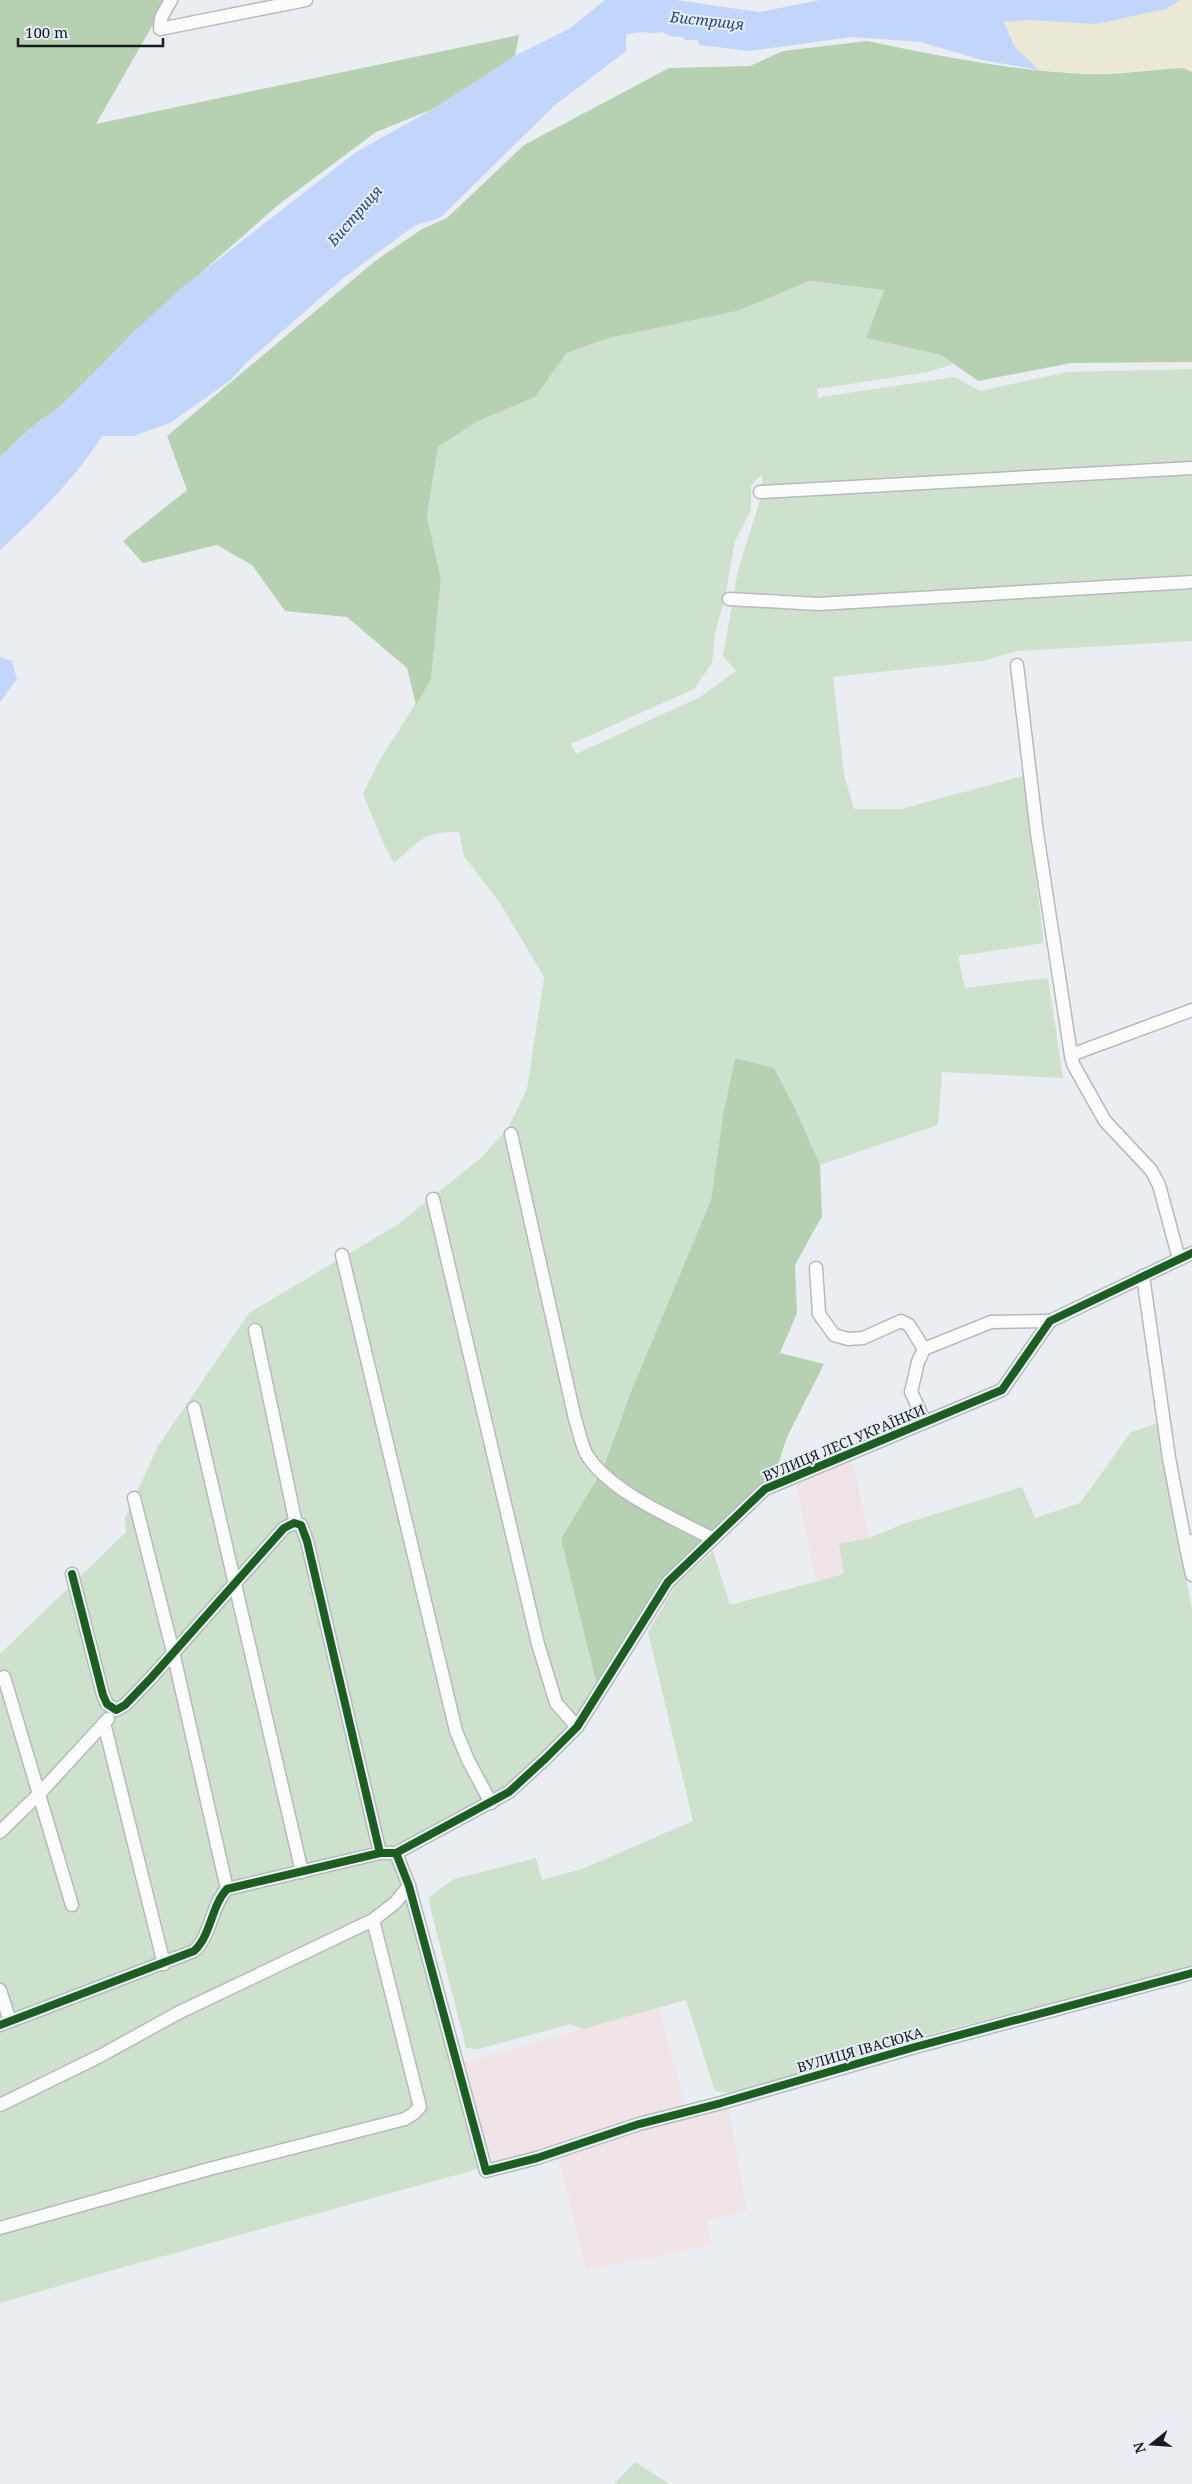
<svg xmlns="http://www.w3.org/2000/svg" width="1192" height="2484" font-family="'Noto Serif',serif">
<style>
.industrial{fill:#f1e4e8}
.green{fill:#cee1cd;fill-rule:evenodd}
.forest{fill:#b6d1b2}
.sand{fill:#ece8d6}
.water{fill:#c2d6fb}
.lines{fill:none;stroke-linecap:round;stroke-linejoin:round}
.minor-casing{stroke:#b6b9bd;stroke-width:15}
.minor{stroke:#fcfcfd;stroke-width:12}
.cycleway-casing{stroke:#e6eef7;stroke-width:11}
.cycleway{stroke:#1b5e20;stroke-width:8}
.labels{text-anchor:middle;stroke-width:4;stroke-linejoin:round;paint-order:stroke}
.street-label{font-size:14px;fill:#191c1f;stroke:#e6eef7}
.water-label{font-size:15px;font-style:italic;fill:#26468f;stroke:#e6eef7}
</style>
<rect width="100%" height="100%" fill="#eaeef3"/>
<g class="industrial">
<path d="M852,1458L869,1538L839,1544L845,1574L816,1581L795,1479Z"/>
<path d="M659,2007L686,2109L497,2163L485,2146L463,2063Z"/>
<path d="M728,2104L747,2211L706,2220L712,2245L586,2270L558,2155Z"/>
</g>
<g class="green">
<path d="M810,281L884,290L866,338L941,355L953,364L928,372L817,389L819,399L821,397L955,377L980,391L1067,372L1192,369V641L1017,651L982,661L833,677L844,774L854,809H901L1023,776L1044,943L958,956L965,988L1048,978L1063,1078L942,1072L938,1125L820,1165L796,1110L774,1068L722,1121L711,1200L630,1394L603,1469L598,1689L564,1736L502,1794L390,1850L419,1909L485,2167L110,2271L0,2303V1654L126,1532L125,1518L158,1446L249,1313L397,1225L481,1158L508,1128L527,1089L544,977L500,903L464,856L459,832C424,831 419,841 394,863L385,847L363,794L378,763L431,679L441,579L427,516L438,447L478,421L535,397L567,353L609,338L737,311ZM762,474V494L738,571L723,656L736,671L700,697L576,754L571,744L694,689L712,663L715,633L725,597L735,541L751,510V485Z"/>
<path d="M1162,1422L1172,1509L1192,1608V1969L949,2029L732,2093L715,2091L686,2000L583,2029L571,2024L478,2049L466,2048L428,1898L454,1879L536,1858L542,1880L582,1869L693,1821L648,1632L676,1585L713,1551L730,1605L844,1574L839,1544L869,1538L903,1524L1022,1487L1035,1518L1080,1503L1131,1432Z"/>
<path d="M635,2462L670,2484H614Z"/>
</g>
<g class="forest">
<path d="M0,0H167L96,124L519,35L515,56L433,109L376,132L278,205L135,331L63,404L28,430L0,457Z"/>
<path d="M867,41C939,56 1014,71 1088,74C1120,75 1152,70 1183,67L1192,72V362L1071,363L978,381L941,355L866,338L884,290L810,281L737,311L609,338L567,353L535,397L478,421L438,447L427,516L441,579L431,679L416,705L407,668L347,617L285,611L252,565L217,545L143,563L123,541L187,490L167,436L375,261L422,229L447,218L524,145L669,68L750,66L783,51Z"/>
<path d="M735,1058L774,1068L796,1110L820,1165L822,1216L795,1265L797,1313L780,1353L824,1364L787,1437L773,1480L677,1572L598,1689L561,1539L603,1469L630,1394L711,1200L722,1121Z"/>
</g>
<path class="sand" d="M1180,0H1192V72L1183,68L1090,74L1039,70L1014,47L1003,22L1166,9Z"/>
<g class="water">
<path d="M605,0H676L759,12L820,0H1180L1166,9L1096,24L1029,20L1004,22L1014,46L1039,70L982,60L920,42L852,37L749,51L700,45L697,40H685L682,37L669,36L663,32C648,35 643,29 626,35V51L554,106L442,216C433,222 424,221 414,226L342,279L245,364L231,380L170,423L134,436H102C75,479 38,515 0,550V457L28,430L63,404L135,331L179,290L356,152L433,109L515,56L569,29Z"/>
<path d="M0,657L12,661L17,679L0,702Z"/>
</g>
<g class="lines">
<g class="minor-casing">
<g id="minor">
<path d="M171,0L161,18L160,29L306,0"/>
<path d="M760,492L1192,468"/>
<path d="M729,599L818,604L1192,582"/>
<path d="M1017,665L1037,833L1071,1055"/>
<path d="M511,1134L575,1419C579,1430 581,1445 587,1455C611,1493 674,1518 713,1539"/>
<path d="M433,1199L538,1644L556,1703L577,1727"/>
<path d="M342,1255L456,1731L468,1760L491,1803"/>
<path d="M1179,1259L1159,1185L1151,1170L1105,1121L1073,1064L1071,1055L1192,1010"/>
<path d="M816,1268L819,1314L834,1335L848,1339L863,1338L901,1321L909,1325L924,1349"/>
<path d="M1143,1276L1169,1458L1185,1542"/>
<path d="M255,1330L296,1524"/>
<path d="M194,1408L302,1872"/>
<path d="M925,1422L911,1392L918,1362L924,1349L991,1322L1050,1321"/>
<path d="M134,1498L173,1652L227,1889"/>
<path d="M1192,1541L1185,1542L1192,1575"/>
<path d="M72,1574L103,1695L107,1704L116,1710L125,1705L151,1678L284,1528L294,1523L301,1525L307,1541L380,1853"/>
<path d="M4,1677L72,1905"/>
<path d="M104,1723L164,1964"/>
<path d="M0,1832L39,1794L108,1719"/>
<path d="M396,1853L409,1886L486,2171L537,2158L639,2124L721,2103L915,2047L1192,1973"/>
<path d="M373,1920L395,1903L409,1886"/>
<path d="M0,1990L10,2021"/>
<path d="M0,2025L194,1951C211,1936 211,1906 227,1889L380,1853H396L509,1792L546,1758L577,1727L668,1582L765,1489L1002,1390L1050,1321L1192,1253"/>
<path d="M0,2105L100,2056L178,2013L373,1920L420,2107L413,2114L405,2119L209,2169L0,2228"/>
</g>
</g>
<use href="#minor" class="minor"/>
<g class="cycleway-casing">
<g id="cycleway">
<path d="M72,1574L103,1695L107,1704L116,1710L125,1705L151,1678L284,1528L294,1523L301,1525L307,1541L380,1853"/>
<path d="M396,1853L409,1886L486,2171L537,2158L639,2124L721,2103L915,2047L1192,1973"/>
<path d="M0,2025L194,1951C211,1936 211,1906 227,1889L380,1853H396L509,1792L546,1758L577,1727L668,1582L765,1489L1002,1390L1050,1321L1192,1253"/>
</g>
</g>
<use href="#cycleway" class="cycleway"/>
</g>
<g class="labels">
<g class="street-label">
<text transform="translate(844 1443) rotate(-23)" y="5">ВУЛИЦЯ ЛЕСІ УКРАЇНКИ</text>
<text transform="translate(860 2050) rotate(-16)" y="5">ВУЛИЦЯ ІВАСЮКА</text>
</g>
<g class="water-label">
<text transform="translate(707 21) rotate(6)" y="5">Бистриця</text>
<text transform="translate(355 216) rotate(-49)" y="5">Бистриця</text>
</g>
</g>
<g transform="translate(1152 2444) rotate(253)" stroke="#e6eef7" stroke-width="4" paint-order="stroke">
<path d="M0-4L9 19L0 12L-9 19Z" fill="#191c1f"/>
<text y="-8" font-size="14" font-weight="bold" text-anchor="middle" fill="#191c1f">N</text>
</g>
<path d="M18 38v8h145v-8" fill="none" stroke="#191c1f" stroke-width="2.5"/>
<text x="25" y="38" font-size="15" fill="#191c1f" stroke="#e6eef7" stroke-width="4" paint-order="stroke">100 m</text>
</svg>
